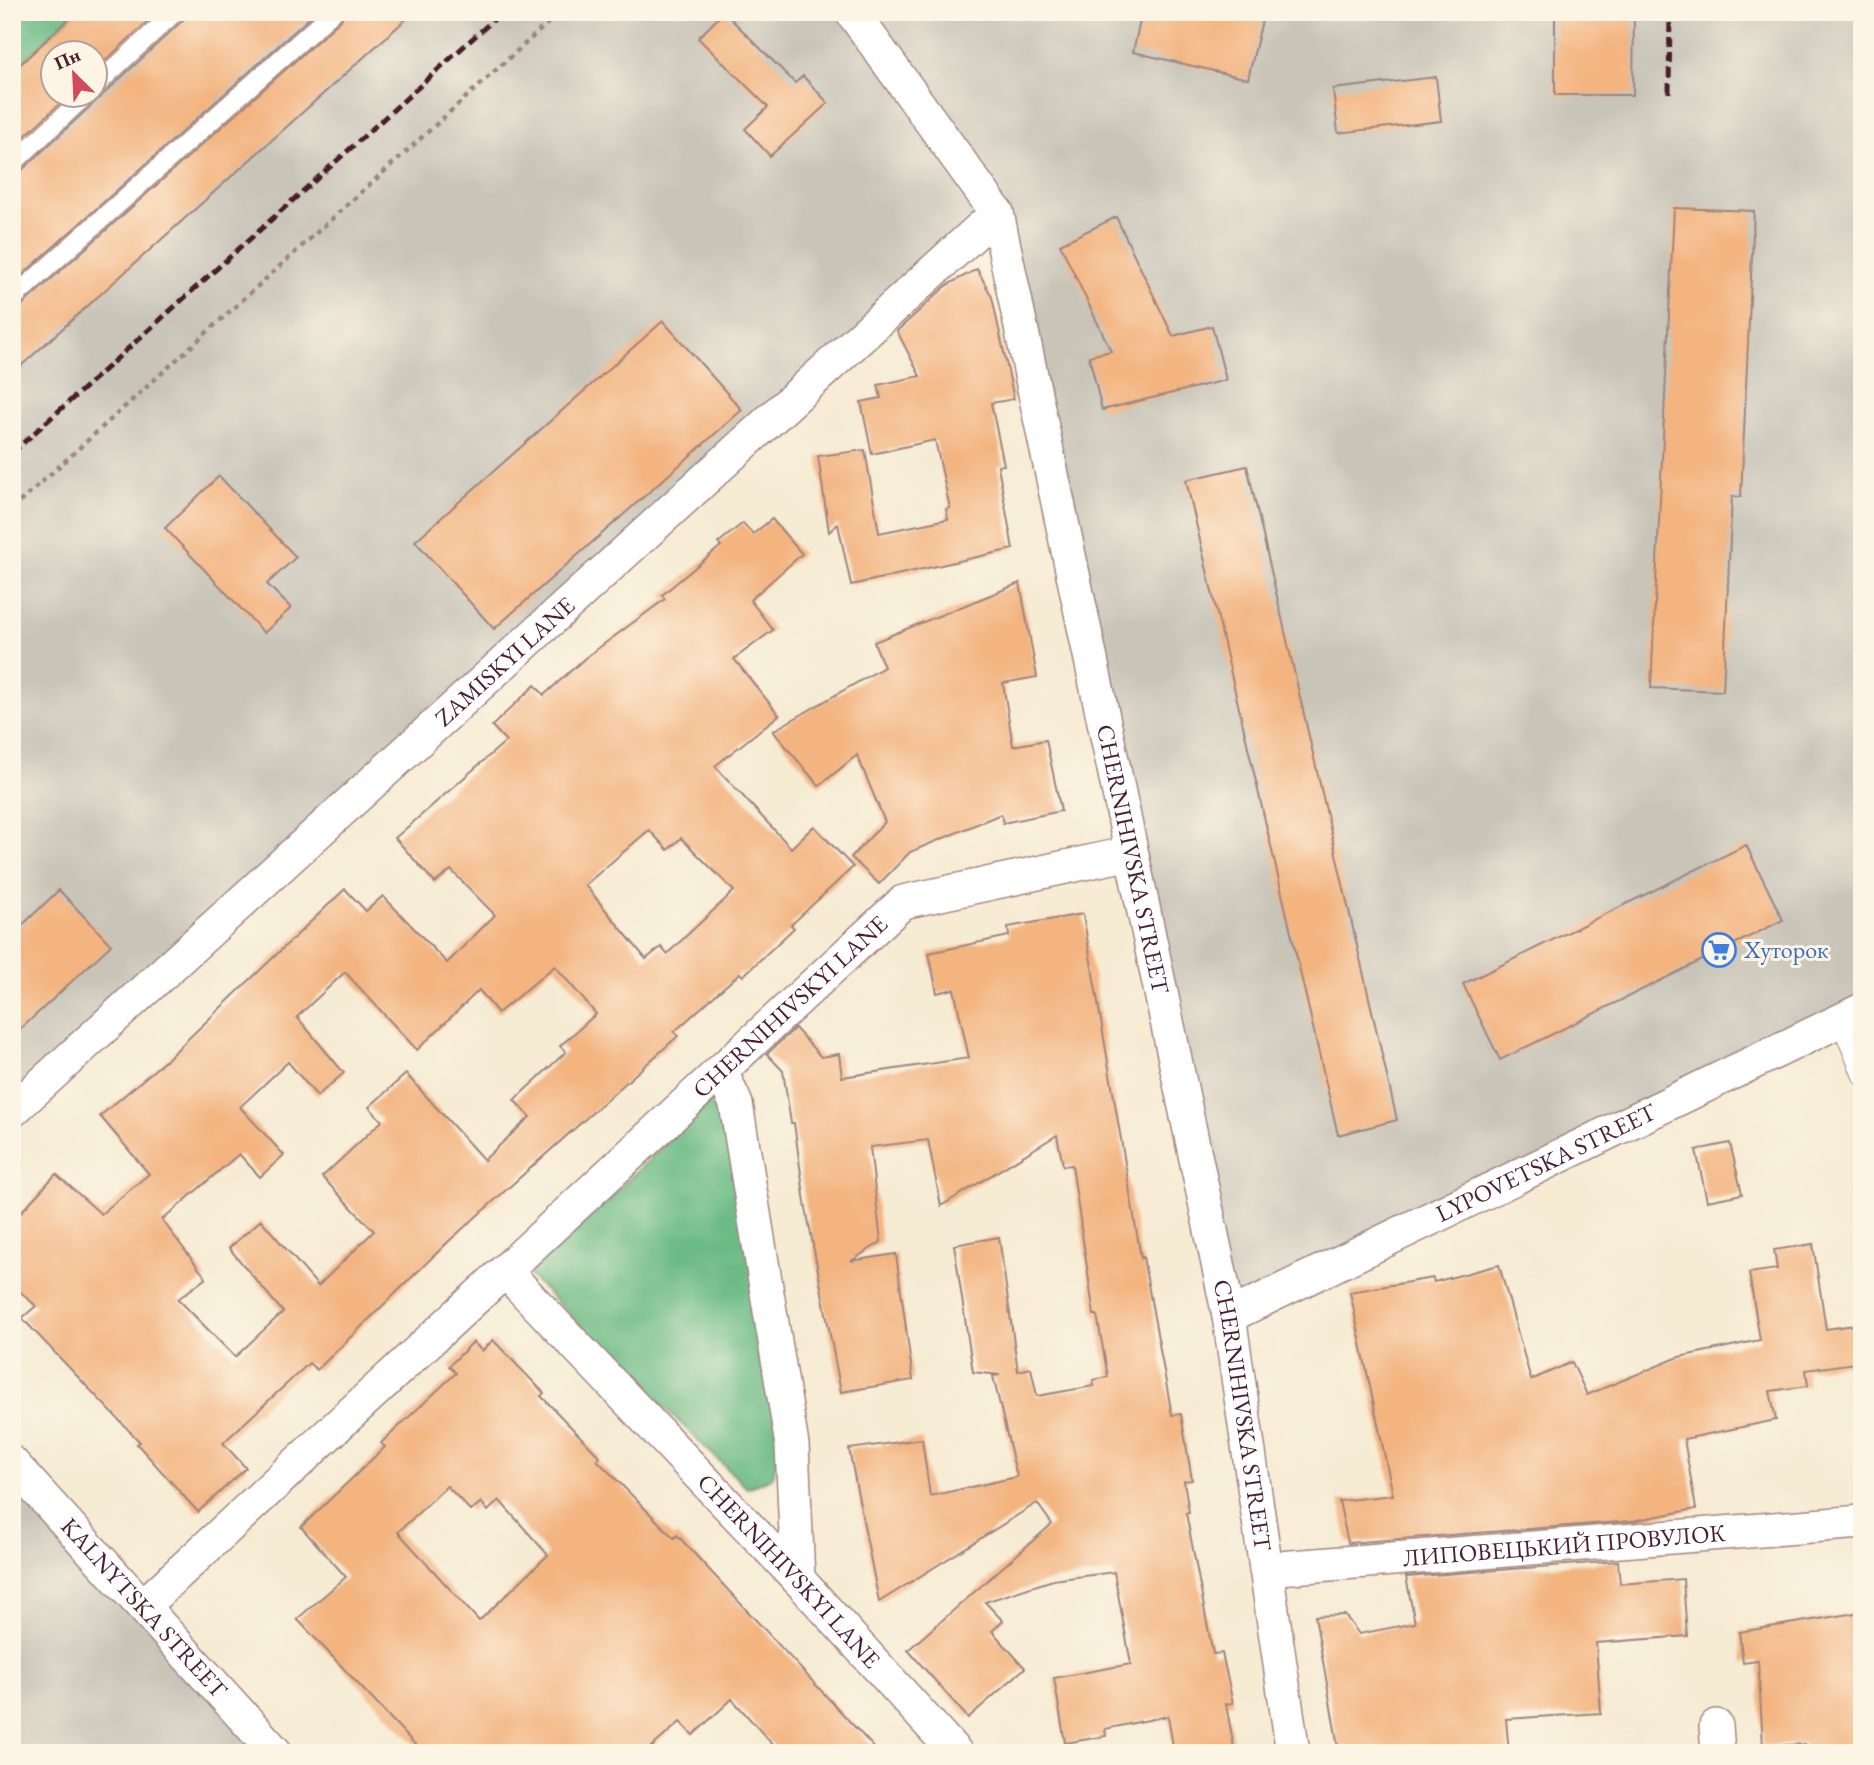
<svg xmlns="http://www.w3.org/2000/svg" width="1874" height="1765" font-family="'EB Garamond',serif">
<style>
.industrial{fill:#c8c4b8;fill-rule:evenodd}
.forest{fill:#6cbb85;stroke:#5b6d58;stroke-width:2}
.building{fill:#f3b480;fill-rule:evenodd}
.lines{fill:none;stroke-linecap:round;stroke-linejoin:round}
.service-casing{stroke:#a0857f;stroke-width:20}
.minor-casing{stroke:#a0857f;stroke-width:36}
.path{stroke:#a0857f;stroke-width:4.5;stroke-dasharray:5 5;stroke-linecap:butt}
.service{stroke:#fff;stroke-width:18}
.minor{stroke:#fff;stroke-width:33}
.rail{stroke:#4a1f2b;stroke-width:5;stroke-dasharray:10 5;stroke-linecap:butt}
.labels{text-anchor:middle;stroke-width:6;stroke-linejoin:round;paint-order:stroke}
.street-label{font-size:24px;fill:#4a1f2b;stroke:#fcf5e5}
.shop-label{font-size:24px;fill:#366cbe;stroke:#fcf5e5;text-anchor:start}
</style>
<rect width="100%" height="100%" fill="#fcf5e5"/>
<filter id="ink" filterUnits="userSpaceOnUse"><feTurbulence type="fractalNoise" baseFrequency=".0143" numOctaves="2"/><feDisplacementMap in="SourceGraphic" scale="14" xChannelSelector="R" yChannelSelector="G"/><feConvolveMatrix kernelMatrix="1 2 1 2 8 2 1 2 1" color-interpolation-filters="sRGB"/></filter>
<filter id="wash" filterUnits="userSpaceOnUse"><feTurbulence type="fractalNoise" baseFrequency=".00686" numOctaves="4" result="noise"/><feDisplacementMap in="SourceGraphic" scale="28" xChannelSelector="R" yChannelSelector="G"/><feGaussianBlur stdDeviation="1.57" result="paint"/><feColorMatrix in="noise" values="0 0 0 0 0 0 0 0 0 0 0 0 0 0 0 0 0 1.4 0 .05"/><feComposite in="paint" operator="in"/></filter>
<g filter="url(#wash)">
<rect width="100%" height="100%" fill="#f6ebd3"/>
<g class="industrial">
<path d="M12,12H1862V1001L1233,1309L998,210L12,1109ZM52,52H94V94H52Z"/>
<path d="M12,1465L274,1753H12Z"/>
</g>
<g class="forest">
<path d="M12,12H76L12,72Z"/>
<path d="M717,1094L727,1112L782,1441L772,1478L747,1488L529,1275Z"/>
</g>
<g id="blocks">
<g class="building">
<path d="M76,12H158L94,71V52H52V94H70L12,148V72Z"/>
<path d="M186,12H316L12,284V175L20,172L183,20Z"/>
<path d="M344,12H414L12,374V310L20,307L341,20Z"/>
<path d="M724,12L795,83L803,76L828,103L770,156L745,129L768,107L698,38Z"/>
<path d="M1142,12H1264L1248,79L1133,52Z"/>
<path d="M1555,12H1634L1633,95H1555Z"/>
<path d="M1436,77L1441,121L1338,133L1333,89Z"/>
<path d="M1674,208L1754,211L1741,497L1732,496L1723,691L1651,688Z"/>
<path d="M1116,217L1173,336L1212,326L1226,380L1102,410L1089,356L1111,351L1060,244Z"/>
<path d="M977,269L992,297L1014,399L991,403L1004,465L998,466L1013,549L851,585L838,524L829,532L818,456L865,450L879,533L948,519L946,509L950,508L935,440L872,454L861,402L881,398L878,385L920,376L897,331L947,285Z"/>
<path d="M663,321L742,410L494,629L415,541Z"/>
<path d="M1247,466L1397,1120L1338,1135L1186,480Z"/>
<path d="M219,476L296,557L267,584L291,608L264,633L165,528Z"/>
<path d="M772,519L802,554L750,600L773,630L734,659L779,715L715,766L791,848L814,826L853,867L791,925L794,928L743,976L740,973L674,1032L678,1036L449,1241L317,1370L309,1363L223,1443L246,1468L198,1512L137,1444L140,1442L22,1318L36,1306L12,1284V1222L56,1174L101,1214L149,1174L100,1116L166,1060L345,889L366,911L383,896L447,963L495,915L451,870L435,883L395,838L506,741L492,726L535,685L544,695L585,658L665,599L662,595L721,546L718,543L743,523L753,534ZM649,830L668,850L681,838L734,891L667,954L661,947L646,959L585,885ZM555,966L596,1014L560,1046L566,1052L514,1100L530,1117L484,1160L406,1074L369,1107L382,1121L322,1177L374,1231L318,1286L261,1220L229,1248L283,1312L235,1357L178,1299L206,1278L162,1220L239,1154L260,1177L284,1155L240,1107L288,1062L317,1096L344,1073L297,1017L345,972L417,1050L479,990L498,1013Z"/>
<path d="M1020,583L1037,677L1003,683L1013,746L1046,740L1061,811L1003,823L1001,814L910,852L879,884L851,857L885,822L857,755L819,786L773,731L884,667L874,642Z"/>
<path d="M1746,845L1783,920L1500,1060L1463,984Z"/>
<path d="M59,890L111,945L12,1037V935Z"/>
<path d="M1083,914L1141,1258L1143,1257L1172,1415L1181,1414L1192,1480L1184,1481L1189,1512L1186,1513L1213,1654L1222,1653L1233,1703L1226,1704L1235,1753H1174L1168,1716L1105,1729L1106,1736L1065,1743L1054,1678L1131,1664L1114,1572L1053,1580L985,1602L1003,1621L992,1631L1025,1668L968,1718L908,1650L1052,1524L1037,1503L879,1602L849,1449L922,1439L930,1496L1017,1477L993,1376L1000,1375L973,1372L954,1245L999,1237L1018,1371L1031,1368L1037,1396L1094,1386L1093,1380L1108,1377L1097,1315H1094L1072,1165L1063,1166L1057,1135L941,1206L928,1140L870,1147L881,1242L851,1261L896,1254L913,1380L841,1392L805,1203L794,1123H791L783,1071L767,1054L795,1028L821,1057L839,1054L842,1077L969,1058L954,989L937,993L929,953L1009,936L1008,927Z"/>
<path d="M1730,1143L1742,1194L1707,1201L1696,1150Z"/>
<path d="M1813,1244L1826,1329L1862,1324V1362L1806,1370L1808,1386L1770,1391L1776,1420L1684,1439L1696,1509L1632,1521L1348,1543L1339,1501L1393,1495L1350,1292L1433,1278L1434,1282L1499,1265L1531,1380L1572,1362L1587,1395L1679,1357L1760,1340L1749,1273L1777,1269L1774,1250Z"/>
<path d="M493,1340L544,1393L541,1396L600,1457L597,1460L674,1538L677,1535L879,1753H780L732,1699L693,1735L680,1722L645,1753H423L297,1619L346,1577L301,1527L385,1447L381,1443L456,1373L449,1366L473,1342L482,1351ZM447,1486L471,1511L481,1502L488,1511L499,1500L548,1555L479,1621L398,1532Z"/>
<path d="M1618,1561L1620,1584L1683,1579L1687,1636L1596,1643L1601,1713L1506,1719L1509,1753H1339L1315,1616L1345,1615L1359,1634L1415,1623L1406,1577Z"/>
<path d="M1862,1612V1753H1804V1744L1763,1746L1758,1661L1743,1663L1739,1632Z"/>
</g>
</g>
</g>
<g filter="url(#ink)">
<use href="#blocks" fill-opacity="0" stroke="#a0857f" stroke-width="2"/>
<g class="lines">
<g class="service-casing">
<g id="service">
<path d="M94,87L175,12"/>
<path d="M12,164L87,94"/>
<path d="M12,299L333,12"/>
<path d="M1840,1021L1862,1076"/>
</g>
</g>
<g class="minor-casing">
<g id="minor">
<path id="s1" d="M852,12L997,213L1229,1316L1293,1753"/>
<path d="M721,1071L736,1104L792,1445L798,1579"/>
<path id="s2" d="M12,1111L997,213"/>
<path id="s3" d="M505,1271L798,1579L956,1753"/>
<path id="s4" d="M1229,1316L1862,1010"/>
<path id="s5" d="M12,1463L276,1753"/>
<path id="s6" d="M1266,1569L1862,1522"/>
<path id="s7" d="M143,1606L903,902L1131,853"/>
<path d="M1716,1726L1718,1753"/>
</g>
</g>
<path class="path" d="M12,509L560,12"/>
<use href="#service" class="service"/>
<use href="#minor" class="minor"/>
<g class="rail">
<path d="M1669,93L1670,12"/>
<path d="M12,453L502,12"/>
</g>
</g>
</g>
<defs>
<g id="supermarket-ring" transform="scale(1.75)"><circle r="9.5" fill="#fcf5e5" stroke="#3f7fe0" stroke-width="1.5"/><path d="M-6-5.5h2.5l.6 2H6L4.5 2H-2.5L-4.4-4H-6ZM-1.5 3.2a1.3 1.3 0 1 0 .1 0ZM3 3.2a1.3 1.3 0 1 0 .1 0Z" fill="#3f7fe0"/></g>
</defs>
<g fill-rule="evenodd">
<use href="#supermarket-ring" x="1719" y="950"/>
</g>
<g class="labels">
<g class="street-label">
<text dy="8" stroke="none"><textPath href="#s2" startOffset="667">ZAMISKYI LANE</textPath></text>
<text dy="8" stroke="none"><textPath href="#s1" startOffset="908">CHERNIHIVSKA STREET</textPath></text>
<text dy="8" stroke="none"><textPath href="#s7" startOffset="882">CHERNIHIVSKYI LANE</textPath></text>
<text dy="8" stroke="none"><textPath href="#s4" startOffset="352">LYPOVETSKA STREET</textPath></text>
<text dy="8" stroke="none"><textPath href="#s1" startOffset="1475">CHERNIHIVSKA STREET</textPath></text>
<text dy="8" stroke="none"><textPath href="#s6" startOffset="299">ЛИПОВЕЦЬКИЙ ПРОВУЛОК</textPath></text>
<text dy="8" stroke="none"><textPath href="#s3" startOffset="413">CHERNIHIVSKYI LANE</textPath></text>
<text dy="8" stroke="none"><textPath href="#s5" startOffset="196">KALNYTSKA STREET</textPath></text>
</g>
<g class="shop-label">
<text x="1744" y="958">Хуторок</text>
</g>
</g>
<rect width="1874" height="1765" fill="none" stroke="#fcf5e5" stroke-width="42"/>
<g transform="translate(74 74) rotate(336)"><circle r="33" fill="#fcf5e5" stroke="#b59f9b" stroke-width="2"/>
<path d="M0-5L12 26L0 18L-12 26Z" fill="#d1495b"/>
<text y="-10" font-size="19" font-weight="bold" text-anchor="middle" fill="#4a1f2b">Пн</text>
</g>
</svg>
